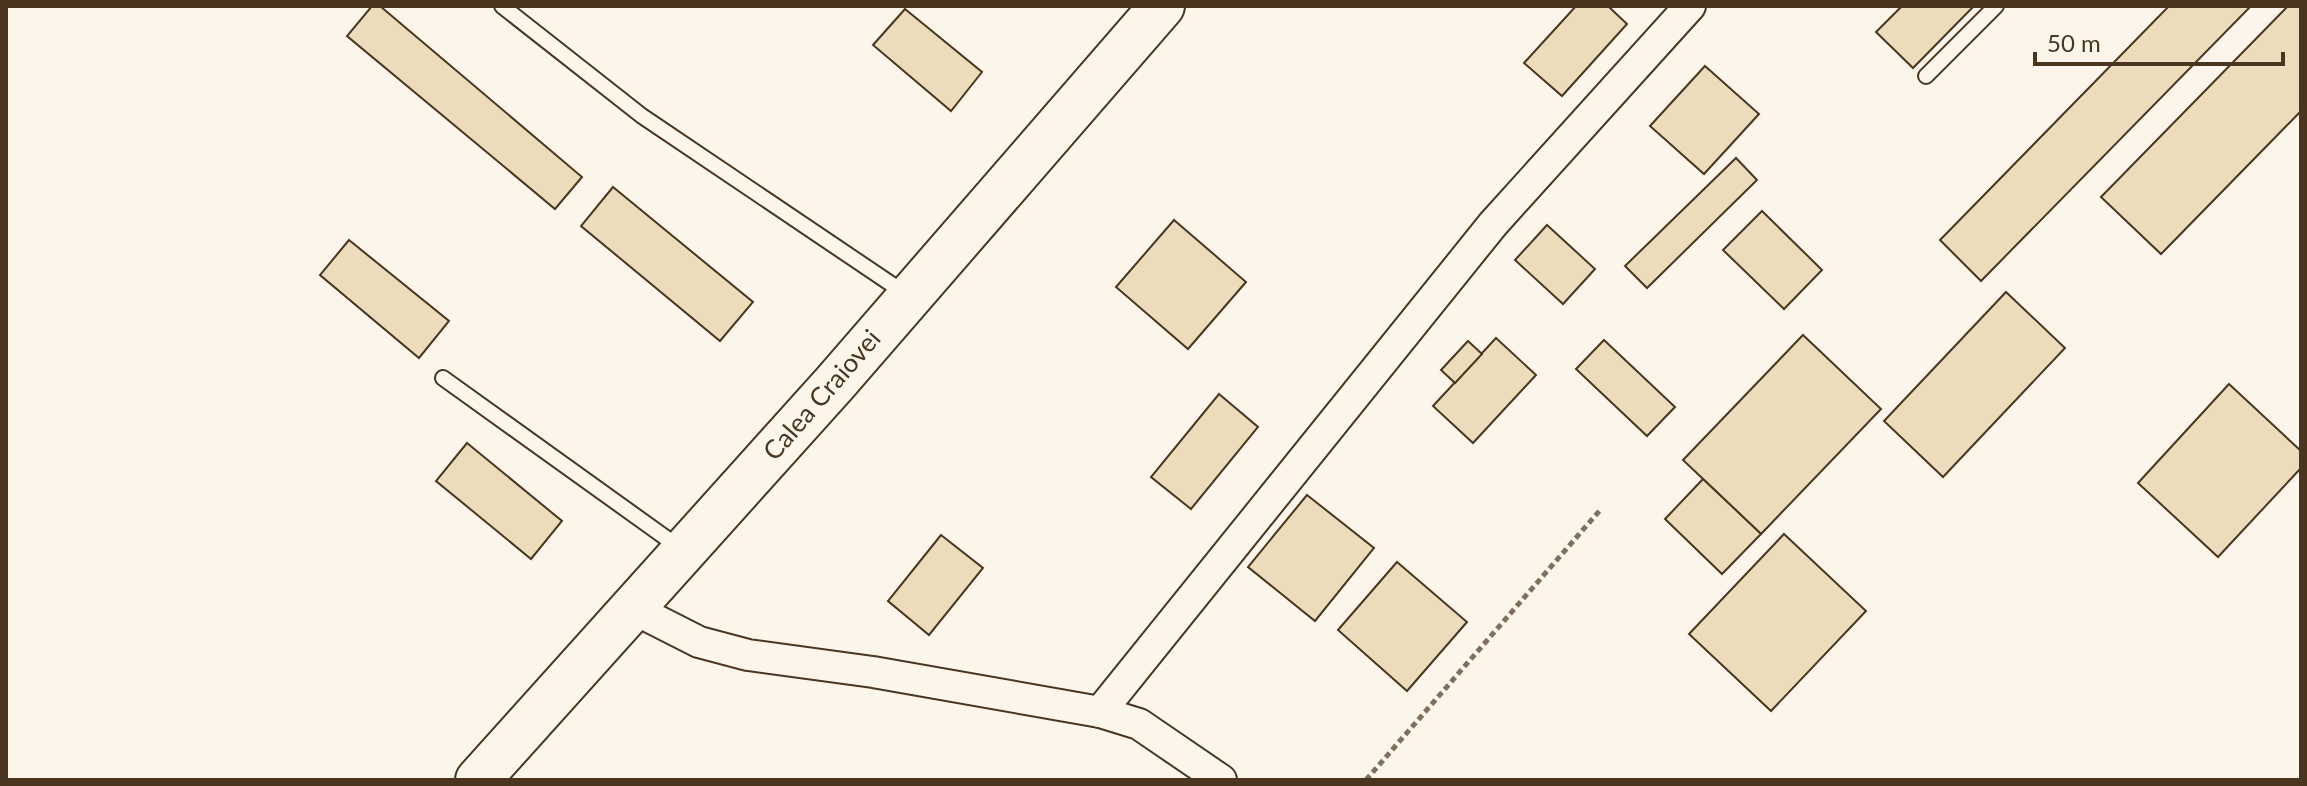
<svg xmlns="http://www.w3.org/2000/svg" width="2307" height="786" font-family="Lato,sans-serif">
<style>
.building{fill:#ecdcbc;stroke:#4a3520;stroke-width:2}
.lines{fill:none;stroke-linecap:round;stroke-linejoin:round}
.lane-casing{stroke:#4a3520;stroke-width:18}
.street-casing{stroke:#4a3520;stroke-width:34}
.primary-casing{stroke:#4a3520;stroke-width:48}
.path{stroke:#7f6f5c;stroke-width:5;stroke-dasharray:6 4;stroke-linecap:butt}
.lane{stroke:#fbf6e9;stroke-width:14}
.street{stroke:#fbf6e9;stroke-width:30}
.primary{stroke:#fbf6e9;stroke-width:44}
.labels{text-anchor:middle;stroke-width:6;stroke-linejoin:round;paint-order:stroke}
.street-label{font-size:26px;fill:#4a3520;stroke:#fbf6e9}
</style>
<rect width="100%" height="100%" fill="#fbf6e9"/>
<g class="building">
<path d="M372,6H380L582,177L555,209L347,36Z"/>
<path d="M1576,6H1608L1627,24L1562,96L1524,63Z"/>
<path d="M1902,6H1974L1913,68L1876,32Z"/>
<path d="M2169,6H2251L1981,281L1940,240Z"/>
<path d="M2288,6H2301V111L2161,254L2101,197Z"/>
<path d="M905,9L982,72L951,111L873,45Z"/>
<path d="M1705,66L1759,114L1704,174L1650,126Z"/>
<path d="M1736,158L1757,180L1647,288L1625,266Z"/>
<path d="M613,187L753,302L720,341L581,226Z"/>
<path d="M1762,211L1822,270L1784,309L1723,250Z"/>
<path d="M1174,220L1246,282L1188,349L1116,287Z"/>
<path d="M1547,225L1595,269L1563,304L1515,260Z"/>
<path d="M349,240L449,321L419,358L320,275Z"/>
<path d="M2006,292L2065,348L1943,477L1884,421Z"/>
<path d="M1803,335L1881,409L1761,534L1683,460Z"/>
<path d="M1496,338L1536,375L1473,443L1433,406Z"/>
<path d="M1604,340L1675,407L1647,436L1576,369Z"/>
<path d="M1468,341L1482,354L1455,383L1441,370Z"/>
<path d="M2229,384L2301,451V468L2218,557L2138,483Z"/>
<path d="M1219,394L1258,427L1191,509L1151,477Z"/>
<path d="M467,443L562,521L531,559L436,481Z"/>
<path d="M1703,479L1761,534L1722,574L1665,519Z"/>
<path d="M1307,495L1374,548L1315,621L1248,567Z"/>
<path d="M1784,534L1866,611L1771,711L1689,634Z"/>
<path d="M941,535L983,568L929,635L888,601Z"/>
<path d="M1397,562L1467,622L1407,691L1338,630Z"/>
</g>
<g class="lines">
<g class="lane-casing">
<g id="lane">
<path d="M502,6L642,116L906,294"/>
<path d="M1926,76L1996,6"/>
<path d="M443,378L680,548"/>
</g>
</g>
<g class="street-casing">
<g id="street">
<path d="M632,608L699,642L748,655L873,672L1100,712L1139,724L1221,780"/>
<path d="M1100,712L1493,224L1690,6"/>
</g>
</g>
<g class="primary-casing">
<path id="primary" d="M478,780L835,383L1162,6"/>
</g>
<path class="path" d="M1366,780L1601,509"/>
<use href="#lane" class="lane"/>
<use href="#street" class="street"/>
<use href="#primary" class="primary"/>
</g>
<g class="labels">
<g class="street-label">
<text transform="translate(822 395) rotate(-49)" y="9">Calea Craiovei</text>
</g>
</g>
<rect width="2307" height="786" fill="none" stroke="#4a3520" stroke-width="16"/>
<path d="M2035 52v12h248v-12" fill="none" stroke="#4a3520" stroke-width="4"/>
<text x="2047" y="52" font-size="24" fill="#4a3520" stroke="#fbf6e9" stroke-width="6" paint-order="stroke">50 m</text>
</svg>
